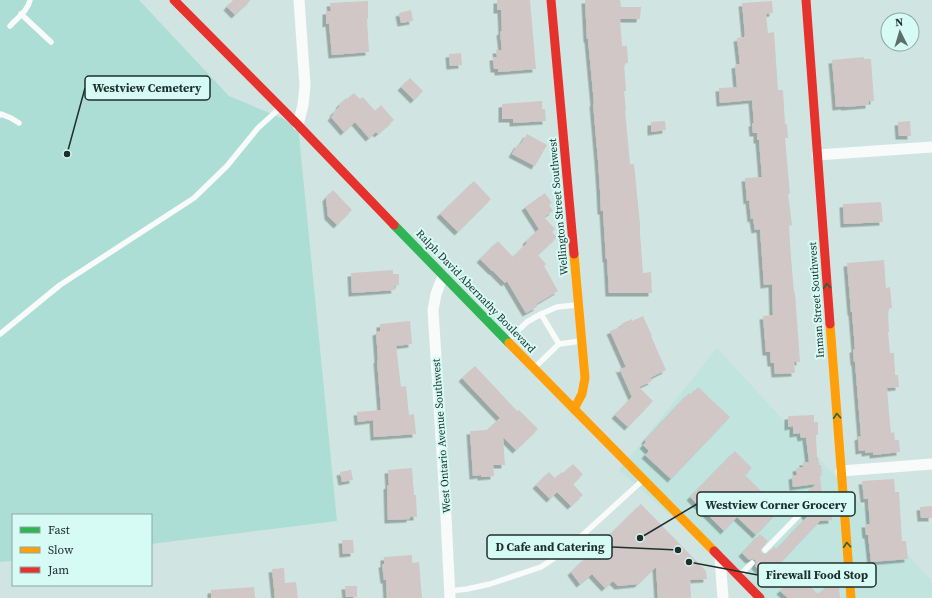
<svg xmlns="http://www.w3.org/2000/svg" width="932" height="598" font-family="'Source Serif 4',serif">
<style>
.built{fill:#c1e4de}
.green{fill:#acded5}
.building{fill:#d1c7c6;filter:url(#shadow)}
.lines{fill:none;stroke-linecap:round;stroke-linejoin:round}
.lane{stroke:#f8fbfa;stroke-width:5.5}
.street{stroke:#f8fbfa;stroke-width:11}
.fast{stroke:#30b455;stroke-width:9}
.slow{stroke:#ff9f0a;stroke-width:9}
.jam{stroke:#e5322d;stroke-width:9}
.oneway{stroke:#26643c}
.labels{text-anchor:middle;stroke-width:4;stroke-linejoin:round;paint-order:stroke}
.street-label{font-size:11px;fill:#202f2c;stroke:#d5fbf4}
.leader{fill:none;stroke:#202f2c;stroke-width:1.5}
.callout-dot{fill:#202f2c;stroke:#d5fbf4;stroke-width:1.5}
.callout{fill:#d5fbf4;stroke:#202f2c;stroke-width:1.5}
.callout-label{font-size:12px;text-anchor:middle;font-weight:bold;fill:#202f2c}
</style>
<defs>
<filter id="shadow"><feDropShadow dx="-3.5" dy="3.5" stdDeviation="0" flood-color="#0004"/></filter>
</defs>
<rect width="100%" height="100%" fill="#d0e5e1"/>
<path class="built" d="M717,348L932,581V598H766L619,470Z"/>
<path class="green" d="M0,0H139L229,96L298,125L337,521L151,544V515H13V561L0,562Z"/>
<g class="building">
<path d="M233,0H251L235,15L227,7Z"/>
<path d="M497,0H530L536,69L498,72V69H494L493,57H497L496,50H502L500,32L502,31L501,10H497Z"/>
<path d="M585,0H620L621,7H641L640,19H620L622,46H627L628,63L624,64L626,91H624L626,110H625L630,164H634L640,224V234L643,273L651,272L652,293H609L607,259H606L603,211H601L600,191V190L598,160L593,103H594L588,39H587Z"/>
<path d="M368,1V19H367L369,52L332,55L329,23L326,24V11H331L330,3Z"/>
<path d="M772,1L773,13L766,14L768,33L774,32L778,90H783L785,124H787L788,138H785L790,194H788L792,225L789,226L791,257L794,293H795L800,362H794L795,373L775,374L774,363H771L770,352H766L763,316L773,315L772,284L764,285L760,229L755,230L753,218L751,219L749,200L747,201L745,178L762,177L759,140H757V133H753L752,123H754L752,100L720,103L719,88L737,87L735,65L740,64L737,38L744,37V35H745L742,3Z"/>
<path d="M411,10L413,21L401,23L399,13Z"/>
<path d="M461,53L462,65L450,66L449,54Z"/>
<path d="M864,57V59H871L874,101H869V105L845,107L844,106L836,107L832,60Z"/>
<path d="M410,78L423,91L414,100L401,87Z"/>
<path d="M354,93L360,99L363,97L375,111L381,105L394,120L378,134L376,132L369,138L355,122L344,132L331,117L334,114L333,113L340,106L339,105L346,98L347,99Z"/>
<path d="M542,101V109H545L546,121L513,123V119H502V104Z"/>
<path d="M665,121L666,130L651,132V122Z"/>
<path d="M910,121L911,136H899L898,122Z"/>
<path d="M527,134L547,145L535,166L512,154L518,144L520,145Z"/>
<path d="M474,181L491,199L458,232L440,214Z"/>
<path d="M333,190L352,210L337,225L328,216L326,198Z"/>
<path d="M545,193L552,203L549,205L553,211L544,217L555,229L552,232L557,237L538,255L546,264L544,266L558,291L536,304L537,307L526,313L507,281L505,283L493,271H492L480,259L498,241L513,257L527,243L526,241L539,229L525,207Z"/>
<path d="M881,202L883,222L844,224L843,204Z"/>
<path d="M884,260L886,288L890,287L892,308L888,309L889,332H888L890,353H894L895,375H898L899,387L887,388L889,413L891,433L894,432L895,440H899L900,452L873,455V452L865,453V450L859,451L858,437L861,436L855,362H854L853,349H855L852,312H851L847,263Z"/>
<path d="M393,270V274H399V285L394,286L395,290L352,293L351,273Z"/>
<path d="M643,316L652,336H651L666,370L650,378L652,381L639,387L653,401L628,427L615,415L632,397L619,368L621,369L626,367L610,331L623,326L621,324L632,319V321Z"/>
<path d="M410,321L412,344L396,346L401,387L406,386L409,415L414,414L416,434L374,437L373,420L358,422L357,412L381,410L377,360L378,359L376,332L380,331V324Z"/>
<path d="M475,366L517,411L519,410L538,429L516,450L503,437L505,465H493L494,476L481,477V475L473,476L470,431L487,430L500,418L462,378Z"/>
<path d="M698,387L730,417L671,479L645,455L649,451L643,445L646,442L645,440L689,393L691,395Z"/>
<path d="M814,415V422H818V435H816L817,457H818L819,465H821L822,475L820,476L822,496H829L832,520L820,521L767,577L755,566L756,562L755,560L751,559L749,560L742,553L760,534L768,541L761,549V551L762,553L767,554L774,547L777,549L807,517L805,515L804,510L800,509L795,504L816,484L793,487L792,476L797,475L796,468L803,467V462H809L806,437L801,438L800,433L793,434V426L788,427V416Z"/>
<path d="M735,451L752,468L745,475L762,492L759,495L777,513L756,535L737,517L724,531L690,497Z"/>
<path d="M573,464L583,474L573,484L583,495L571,506L557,492L550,499L536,485L549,472L555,478L562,472L563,473Z"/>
<path d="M412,468L414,495H416L417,517H410V519L388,520L387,486L389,485L388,470Z"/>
<path d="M351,470L353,480L342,482L340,472Z"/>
<path d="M894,479L895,492H899L902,541H906L908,559L871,562L868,535H866L865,524H870L868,499H864L862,481Z"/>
<path d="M641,504L706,571L707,579L690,580L691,598H658L656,567L638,584L618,586L613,581L605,588L592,574L580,584L571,572Z"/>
<path d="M932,506V518H921L920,507Z"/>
<path d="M342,540H353L354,553L343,554Z"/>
<path d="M412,555V563L419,562L422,598H387L386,580H384L382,564H384V557Z"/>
<path d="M284,568L285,583L296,582L298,598H275L272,569Z"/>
<path d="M797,574L818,594L838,577L840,598H788L780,591Z"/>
<path d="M345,586H357V597H346Z"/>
<path d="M254,587L255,598H211V590Z"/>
</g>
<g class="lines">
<g class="lane">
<path d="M21,14L51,42"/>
<path d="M10,26C17,18 28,11 30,0"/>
<path d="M0,115L1,114L11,118L19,123"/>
<path d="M541,314L559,344"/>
<path d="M0,334L60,285L194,198L227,166L258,128L280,108"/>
<path d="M508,340L527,322L541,314L557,307L576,305"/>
<path d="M534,368L559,344L581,341"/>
<path d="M765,550L801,513"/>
<path d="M739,576L752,563"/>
<path d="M450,591L467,589L490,584L541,567L565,551L643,480"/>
</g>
<g class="street">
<path d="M298,125L303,105L305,85L299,0"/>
<path d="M817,155L932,147"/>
<path d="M443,276L436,294L433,310L446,517L450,598"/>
<path d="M841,471L932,464"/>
<path d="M720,558L723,598"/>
</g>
<path class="fast" d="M394,225L509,343"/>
<g class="slow">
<path d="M574,254L585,378L582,394L574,409"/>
<path d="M830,324L851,598"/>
<path d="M509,343L714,551"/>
</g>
<g class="jam">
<path d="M174,0L298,125L394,225"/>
<path d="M551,0L574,254"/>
<path d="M806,0L830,324"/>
<path d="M714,551L760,598"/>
</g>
</g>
<defs><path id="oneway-chevron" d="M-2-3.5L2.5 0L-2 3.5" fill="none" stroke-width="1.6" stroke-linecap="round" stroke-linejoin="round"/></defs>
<g class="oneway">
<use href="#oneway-chevron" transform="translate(827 286) rotate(-94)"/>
<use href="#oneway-chevron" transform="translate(837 416) rotate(-94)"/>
<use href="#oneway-chevron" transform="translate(847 545) rotate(-94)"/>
</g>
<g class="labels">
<g class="street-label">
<text transform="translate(558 207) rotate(-95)" y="4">Wellington Street Southwest</text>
<text transform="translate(476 291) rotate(46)" y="4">Ralph David Abernathy Boulevard</text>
<text transform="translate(816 300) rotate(-94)" y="4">Inman Street Southwest</text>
<text transform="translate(441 436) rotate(-94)" y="4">West Ontario Avenue Southwest</text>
</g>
</g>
<path class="leader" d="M67 154L85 88M640 538L697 504M678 550L612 547M689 562L758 575"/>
<g class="callout-dot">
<circle cx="67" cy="154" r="4"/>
<circle cx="640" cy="538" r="4"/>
<circle cx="678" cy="550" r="4"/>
<circle cx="689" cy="562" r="4"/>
</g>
<g class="callout">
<rect x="85" y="76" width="125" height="24" rx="4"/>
<rect x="697" y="492" width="158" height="24" rx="4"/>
<rect x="487" y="535" width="125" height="24" rx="4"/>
<rect x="758" y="563" width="118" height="24" rx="4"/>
</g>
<g class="callout-label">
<text x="147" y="92">Westview Cemetery</text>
<text x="776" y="509">Westview Corner Grocery</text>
<text x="550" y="551">D Cafe and Catering</text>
<text x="817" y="579">Firewall Food Stop</text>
</g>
<rect x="12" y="514" width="140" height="72" fill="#d5fbf4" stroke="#8da9a4"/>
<rect x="20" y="527" width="20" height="6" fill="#30b455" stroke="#8da9a4"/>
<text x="48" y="534" font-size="12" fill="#202f2c">Fast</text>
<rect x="20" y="547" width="20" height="6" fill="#ff9f0a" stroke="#8da9a4"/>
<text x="48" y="554" font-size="12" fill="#202f2c">Slow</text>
<rect x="20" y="567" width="20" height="6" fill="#e5322d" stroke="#8da9a4"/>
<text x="48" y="574" font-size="12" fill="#202f2c">Jam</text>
<g transform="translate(900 32) rotate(355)"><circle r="19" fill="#d5fbf4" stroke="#8da9a4"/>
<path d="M0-3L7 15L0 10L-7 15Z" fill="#5e6f6b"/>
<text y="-6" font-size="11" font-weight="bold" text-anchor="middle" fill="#202f2c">N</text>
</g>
</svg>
